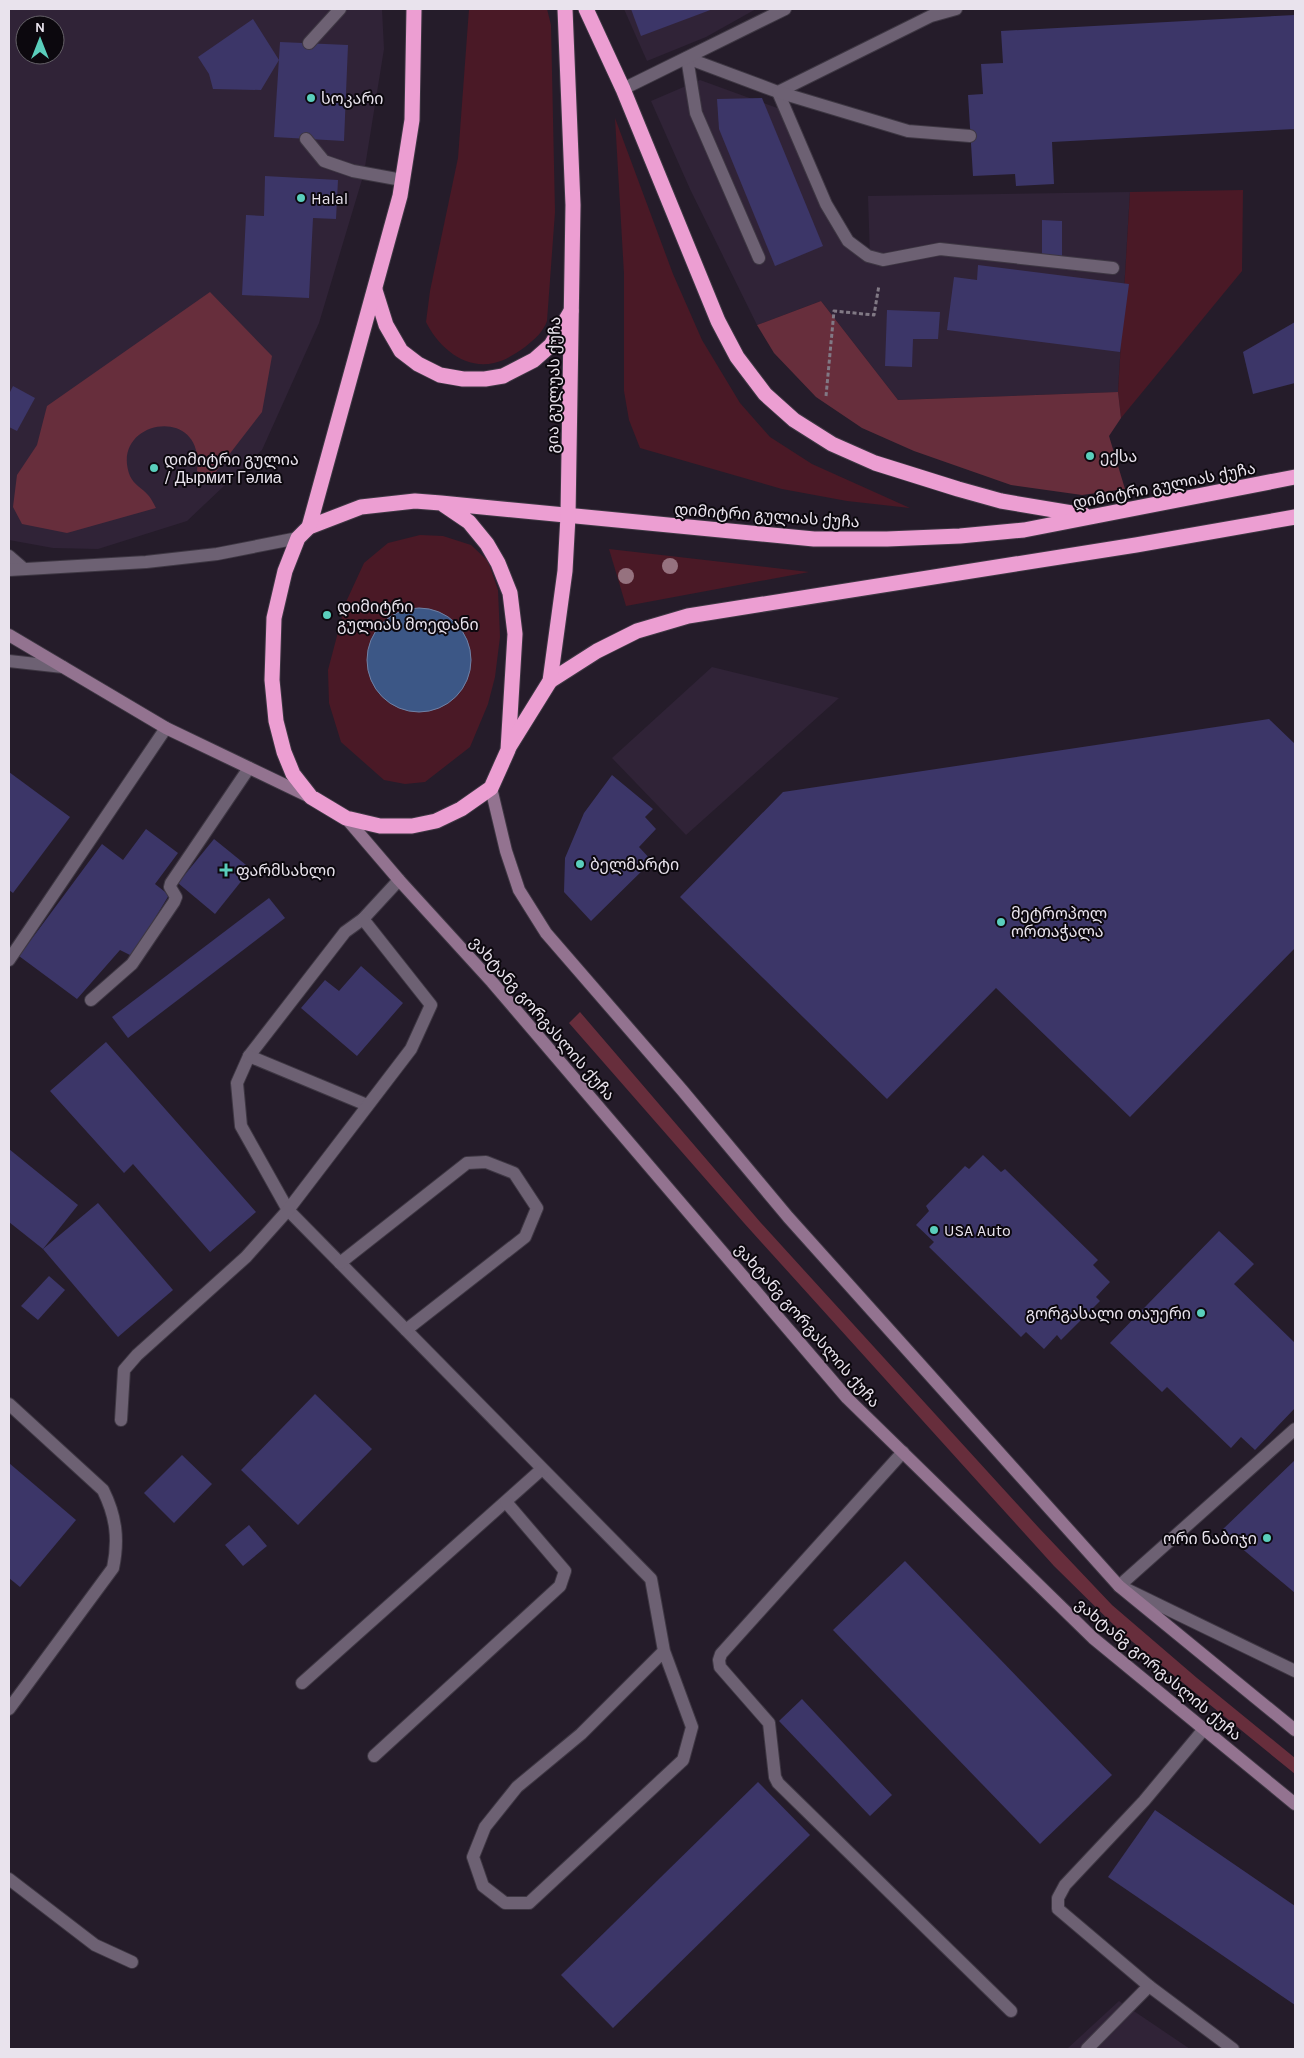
<svg xmlns="http://www.w3.org/2000/svg" width="1304" height="2058" font-family="Karla,'Noto Sans Georgian',sans-serif">
<style>
.built{fill:#302337;fill-rule:evenodd}
.green{fill:#4a1926}
.forest{fill:#672e3c}
.water{fill:#3c5786;stroke:#7081a5}
.building{fill:#3c3668}
.lines{fill:none;stroke-linecap:round;stroke-linejoin:round}
.lane-casing{stroke:#3e3743;stroke-width:14}
.street-casing{stroke:#3e3743;stroke-width:14}
.secondary-casing{stroke:#3e3743;stroke-width:14}
.highway-casing{stroke:#3e3743;stroke-width:17}
.path{stroke:#817985;stroke-width:3;stroke-dasharray:4 2.5;stroke-linecap:butt}
.lane{stroke:#6d6173;stroke-width:12}
.street{stroke:#6d6173;stroke-width:12}
.secondary{stroke:#937390;stroke-width:12}
.highway{stroke:#ec9ed2;stroke-width:15}
.tree{fill:#96727f}
.poi-dot{fill:#5acebc;stroke:#0c080e;stroke-width:2}
.labels{text-anchor:middle;stroke-width:4;stroke-linejoin:round;paint-order:stroke}
.poi-label{font-size:16px;fill:#e9e3ed;stroke:#0c080e;text-anchor:start}
.street-label{font-size:16px;fill:#e9e3ed;stroke:#0c080e}
</style>
<rect width="100%" height="100%" fill="#251c2a"/>
<g class="built">
<path d="M9,9H382L384,49L364,173L319,323L262,450L187,521L98,549L53,548L9,540ZM25,25H55V55H25Z"/>
<path d="M624,9H756L706,37L647,61Z"/>
<path d="M700,80L783,110L827,212L870,258L868,196L1130,192L1118,392L898,400L821,301L757,325L690,189L651,101Z"/>
<path d="M712,667L839,698L686,835L612,758Z"/>
<path d="M1119,2001L1190,2049H1067Z"/>
</g>
<g class="green">
<path d="M469,9H547L551,25L555,212L547,321C543,332 535,339 525,347C515,354 506,360 494,363C465,370 438,347 426,322L430,291L458,158Z"/>
<path d="M615,118L673,274L702,340L740,403L770,437L812,464L910,508L847,501L782,489L640,448L629,420L624,391V274Z"/>
<path d="M1243,190L1242,271L1121,418L1118,392L1130,192Z"/>
<path d="M420,535L443,536L471,545L488,561L498,590L500,637L495,677L488,704L470,747L425,782L405,784L384,780L341,742L329,703L328,670L346,602L364,563L388,543Z"/>
<path d="M609,549L809,572L626,606Z"/>
</g>
<g class="forest">
<path d="M210,292L272,356L262,412L211,478L197,471C206,402 108,420 130,476C134,485 142,488 148,495C151,498 154,504 156,508L67,533L22,524L13,507L17,475L37,445L47,406Z"/>
<path d="M821,301L898,400L1118,392L1121,418L1109,436L1125,489L1082,495L1011,485L914,451L862,428L816,397L774,353L757,325Z"/>
<path d="M580,1012L761,1223L1039,1528L1112,1605L1197,1678L1295,1758V1774L1123,1634L1054,1566L744,1223L569,1023Z"/>
</g>
<circle class="water" cx="419" cy="660" r="52"/>
<g class="building">
<path d="M631,9H713L641,36Z"/>
<path d="M1295,15V129L1052,142L1054,184L1016,186L1015,174L973,176L968,95L983,94L981,64L1003,63L1001,31Z"/>
<path d="M253,19L279,60L261,90L213,89L209,74L198,57Z"/>
<path d="M280,42L348,45L344,141L274,137Z"/>
<path d="M762,98L823,246L775,266L719,129L717,99Z"/>
<path d="M265,176L338,180L336,219L313,218L309,298L242,295L246,215L264,216Z"/>
<path d="M1042,220L1062,221V258L1042,257Z"/>
<path d="M978,265L1129,284L1120,352L947,330L954,277L977,280Z"/>
<path d="M887,310L940,312L938,339H913L912,367L885,366Z"/>
<path d="M1295,322V383L1253,394L1243,352Z"/>
<path d="M13,386L35,398L17,431L9,427V394Z"/>
<path d="M1269,719L1295,744V948L1130,1117L996,988L887,1099L680,897L783,792Z"/>
<path d="M9,772L70,817L13,893L9,890Z"/>
<path d="M612,775L653,809L645,817L656,829L639,847L652,861L591,921L564,892L565,858L584,813Z"/>
<path d="M146,829L178,853L155,884L169,895L132,956L120,950L77,999L19,956L102,844L123,860Z"/>
<path d="M214,839L251,869L215,914L178,883Z"/>
<path d="M269,898L285,918L128,1038L112,1017Z"/>
<path d="M361,966L403,1003L357,1056L301,1008L325,980L339,991Z"/>
<path d="M106,1042L256,1212L210,1252L133,1164L124,1173L50,1091Z"/>
<path d="M9,1149L78,1205L43,1249L9,1222Z"/>
<path d="M983,1155L1001,1172L1005,1169L1098,1260L1093,1265L1110,1282L1096,1297L1100,1301L1061,1340L1057,1335L1044,1349L1026,1332L1021,1337L929,1247L934,1242L916,1225L929,1211L926,1206L965,1166L969,1169Z"/>
<path d="M98,1203L173,1290L118,1337L43,1249Z"/>
<path d="M1219,1231L1254,1264L1234,1284L1295,1343V1408L1255,1450L1241,1437L1231,1448L1167,1387L1162,1392L1110,1343Z"/>
<path d="M49,1276L65,1290L38,1320L21,1306Z"/>
<path d="M315,1394L372,1449L298,1525L241,1470Z"/>
<path d="M182,1455L212,1484L174,1523L144,1493Z"/>
<path d="M1295,1460V1593L1221,1531Z"/>
<path d="M9,1463L76,1520L20,1587L9,1578Z"/>
<path d="M249,1525L267,1546L243,1566L225,1545Z"/>
<path d="M905,1561L1112,1775L1040,1844L833,1630Z"/>
<path d="M802,1699L892,1795L870,1816L779,1721Z"/>
<path d="M758,1782L810,1835L613,2028L561,1975Z"/>
<path d="M1155,1810L1295,1906V2005L1108,1877Z"/>
</g>
<g class="lines">
<g class="lane-casing">
<g id="lane">
<path d="M309,43L340,9"/>
<path d="M687,58L778,92L931,16L956,9"/>
<path d="M687,58L696,113L759,258"/>
<path d="M778,92L826,204L848,241L868,256L883,260L940,249L1113,268"/>
<path d="M778,92L908,131L970,136"/>
<path d="M306,139L324,161L353,171L402,180"/>
<path d="M9,556L24,569"/>
<path d="M9,661L63,667"/>
<path d="M399,880L363,919L345,932L249,1056L237,1083L241,1126L288,1210L651,1579L664,1651L692,1727L683,1760L529,1903H505L483,1886L473,1857L485,1827L517,1787L581,1734L664,1651"/>
<path d="M9,960L166,728"/>
<path d="M91,1000L132,964L174,902L176,897L170,887L171,883L249,768"/>
<path d="M249,1056L367,1105"/>
<path d="M340,1263L467,1163L486,1162L514,1173L537,1208L525,1237L406,1330"/>
<path d="M9,1404L103,1490C116,1516 119,1539 113,1568L9,1709"/>
<path d="M121,1420L124,1370L137,1355L246,1257L288,1210L411,1049L431,1005L363,919"/>
<path d="M903,1452L721,1654L719,1660L720,1667L769,1723L775,1777L778,1783L1011,2011"/>
<path d="M1119,1586L1295,1429"/>
<path d="M302,1683L542,1469"/>
<path d="M374,1756L560,1586L565,1571L506,1502"/>
<path d="M9,1879L95,1945L132,1962"/>
<path d="M1149,1986L1233,2049"/>
<path d="M1087,2049L1149,1986L1058,1909V1898L1065,1885L1144,1801L1204,1729"/>
</g>
</g>
<g class="street-casing">
<g id="street">
<path d="M623,89L785,9"/>
<path d="M9,570L146,562L217,554L298,538"/>
<path d="M1126,1589L1295,1671"/>
</g>
</g>
<g class="secondary-casing">
<g id="secondary">
<path d="M9,635L166,728L310,797"/>
<path d="M491,788L506,851L519,890L546,933L682,1090L788,1217L1119,1586L1295,1730"/>
<path d="M346,818L399,880L492,982L847,1398L1093,1638L1295,1804"/>
</g>
</g>
<g class="highway-casing">
<g id="highway">
<path d="M586,9L623,89L718,321L737,357L765,394L794,420L832,444L875,463L958,489L1001,501L1084,515"/>
<path d="M375,290L386,325L401,351L418,364L440,375L463,379H485L503,376L534,360L551,345L571,311"/>
<path d="M441,503L469,522L487,544L498,563L510,593L515,634L508,750L491,788L461,809L436,821L412,826H380L346,818L311,797L293,774L284,752L276,721L272,680L274,618L285,571L298,538L309,527L361,507L415,501L441,503L814,539H887L960,536L1024,530L1295,477"/>
<path d="M309,527L400,196L412,120L414,9"/>
<path d="M550,681L597,651L637,631L688,616L1136,545L1295,517"/>
<path d="M509,747L550,681L565,571L568,516L573,205L565,9"/>
</g>
</g>
<path class="path" d="M826,396L834,311L874,315L879,285"/>
<use href="#lane" class="lane"/>
<use href="#street" class="street"/>
<use href="#secondary" class="secondary"/>
<use href="#highway" class="highway"/>
</g>
<g class="tree">
<circle cx="670" cy="566" r="8"/>
<circle cx="626" cy="576" r="8"/>
</g>
<g class="poi-dot">
<circle cx="311" cy="98" r="5"/>
<circle cx="301" cy="198" r="5"/>
<circle cx="1090" cy="456" r="5"/>
<circle cx="154" cy="468" r="5"/>
<circle cx="327" cy="615" r="5"/>
<circle cx="580" cy="864" r="5"/>
<path d="M223.5 862.5h5v5h5v5h-5v5h-5v-5h-5v-5h5z"/>
<circle cx="1001" cy="922" r="5"/>
<circle cx="934" cy="1230" r="5"/>
<circle cx="1201" cy="1313" r="5"/>
<circle cx="1267" cy="1538" r="5"/>
</g>
<g class="labels">
<g class="poi-label">
<text x="321" y="104">სოკარი</text>
<text x="311" y="204">Halal</text>
<text x="1100" y="462">ექსა</text>
<text x="164" y="465">დიმიტრი გულია<tspan x="164" dy="18">/ Дырмит Гәлиа</tspan></text>
<text x="337" y="612">დიმიტრი<tspan x="337" dy="18">გულიას მოედანი</tspan></text>
<text x="590" y="870">ბელმარტი</text>
<text x="236" y="876">ფარმსახლი</text>
<text x="1011" y="919">მეტროპოლ<tspan x="1011" dy="18">ორთაჭალა</tspan></text>
<text x="944" y="1236">USA Auto</text>
<text x="1191" y="1319" text-anchor="end">გორგასალი თაუერი</text>
<text x="1257" y="1544" text-anchor="end">ორი ნაბიჯი</text>
</g>
<g class="street-label">
<text transform="translate(553 385) rotate(-89)" y="6">გია გულუას ქუჩა</text>
<text transform="translate(1164 485) rotate(-11)" y="6">დიმიტრი გულიას ქუჩა</text>
<text transform="translate(767 515) rotate(4)" y="6">დიმიტრი გულიას ქუჩა</text>
<text transform="translate(543 1018) rotate(49)" y="6">ვახტანგ გორგასლის ქუჩა</text>
<text transform="translate(808 1325) rotate(49)" y="6">ვახტანგ გორგასლის ქუჩა</text>
<text transform="translate(1159 1669) rotate(40)" y="6">ვახტანგ გორგასლის ქუჩა</text>
</g>
</g>
<rect width="1304" height="2058" fill="none" stroke="#e9e3ed" stroke-width="20"/>
<g transform="translate(40 40)"><circle r="24" fill="#0c080e" stroke="#646067"/>
<path d="M0-4L9 19L0 12L-9 19Z" fill="#5acebc"/>
<text y="-8" font-size="14" font-weight="bold" text-anchor="middle" fill="#e9e3ed">N</text>
</g>
</svg>
